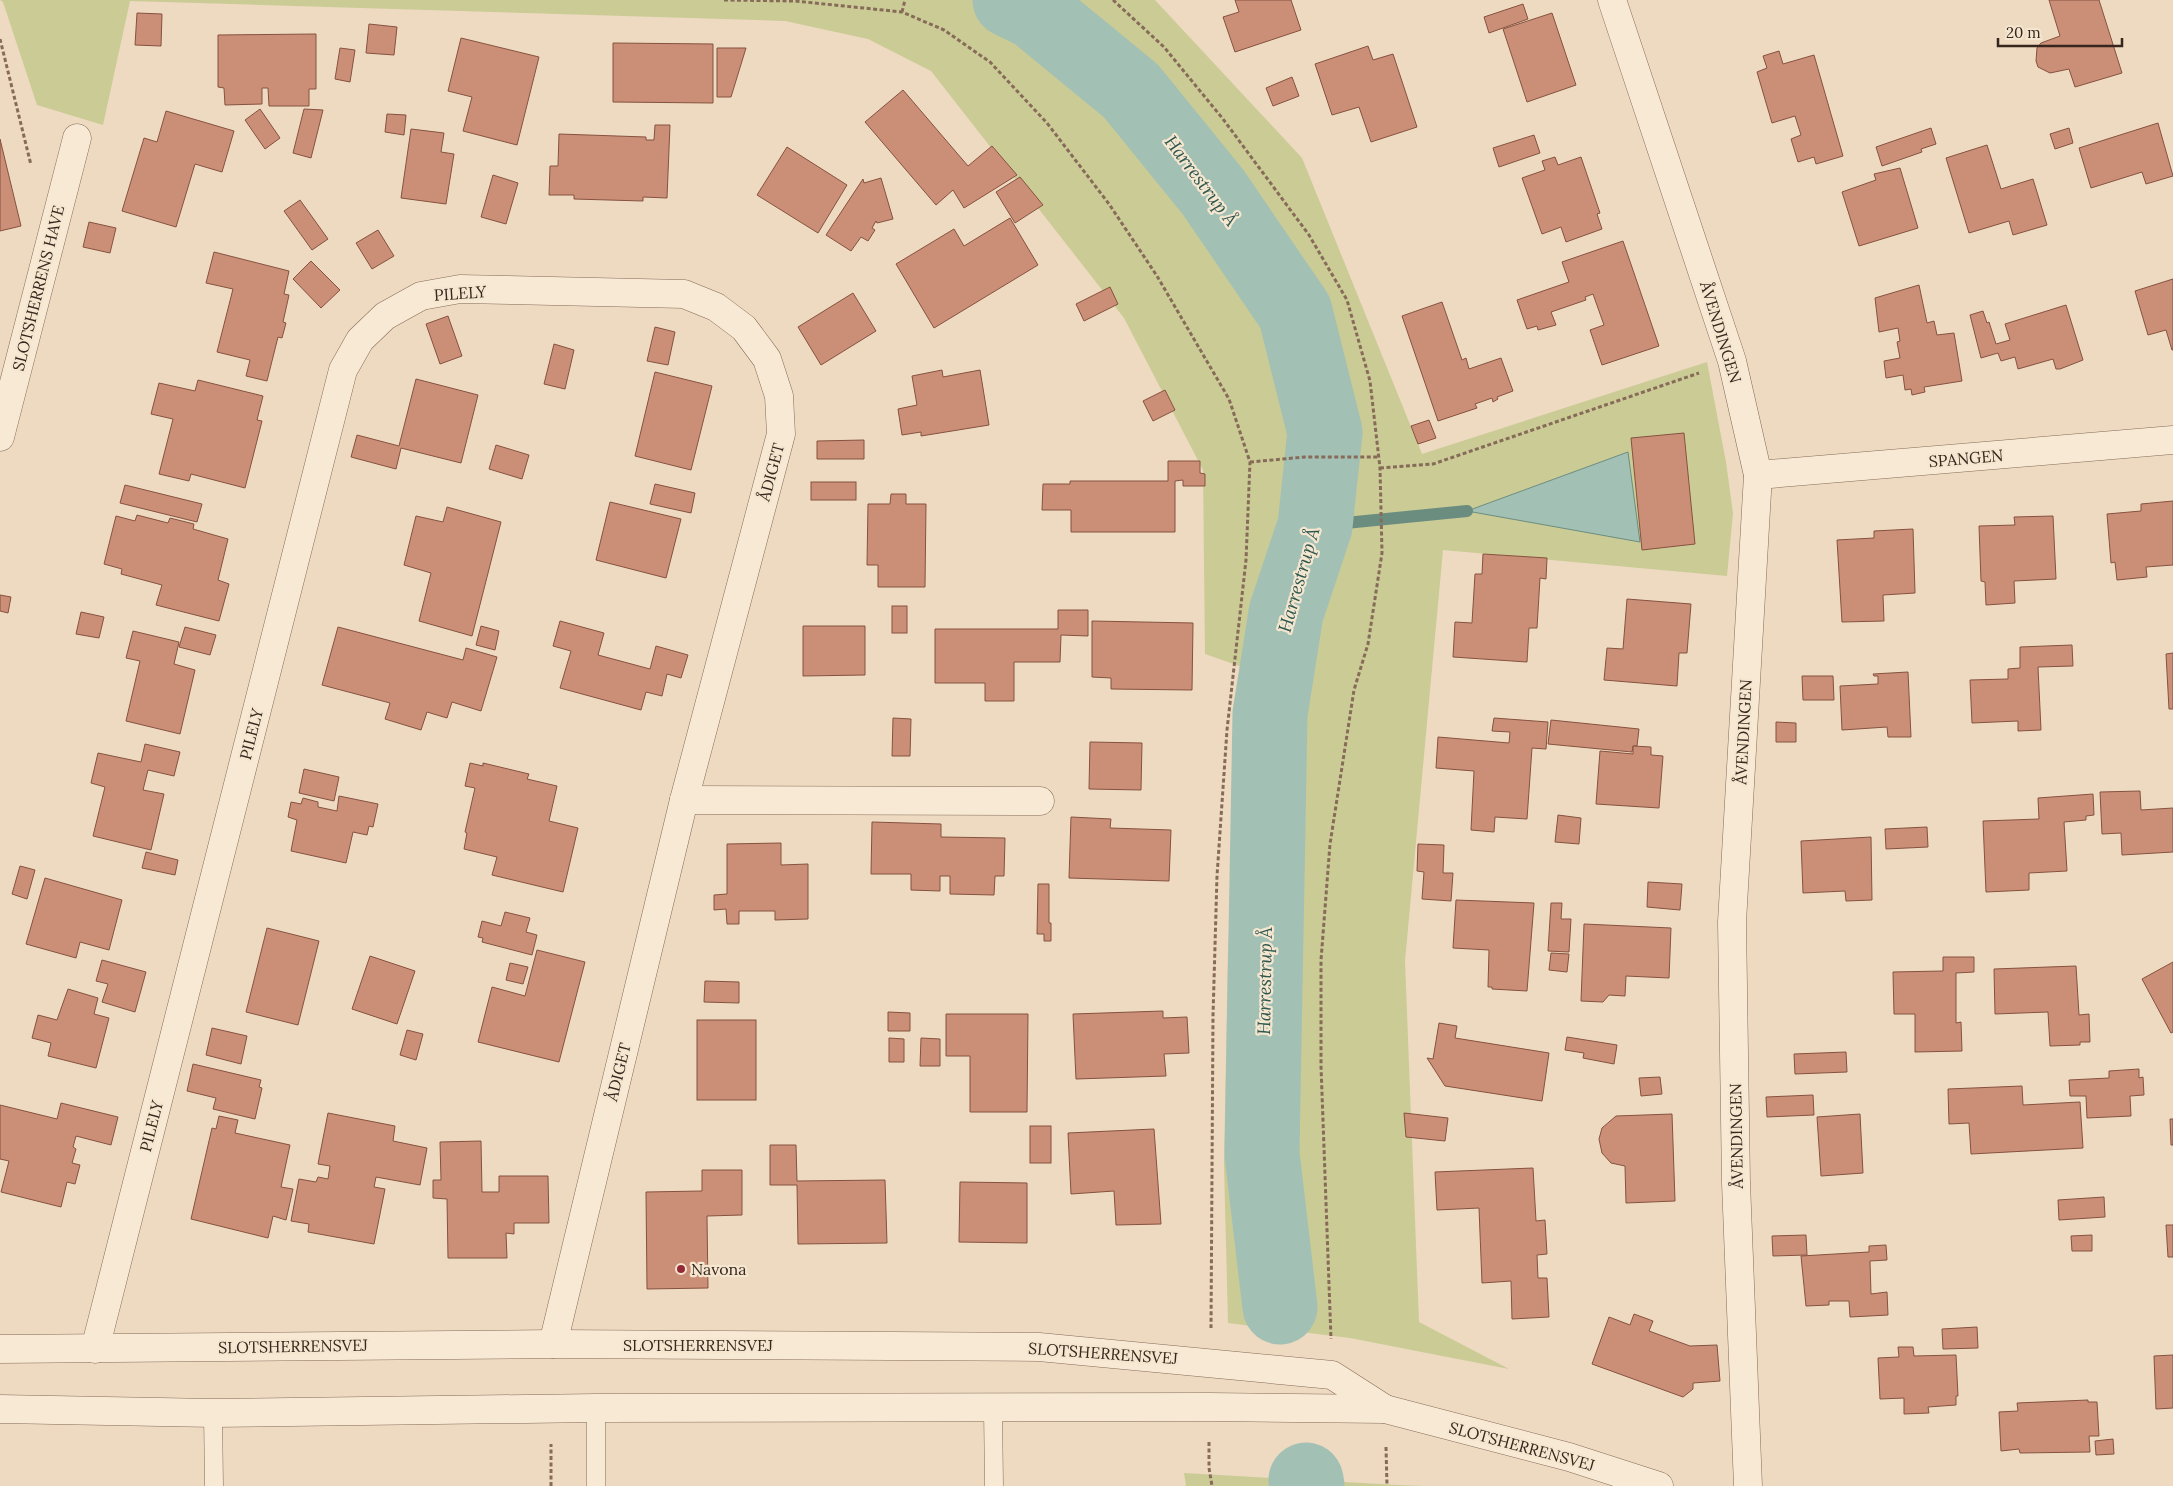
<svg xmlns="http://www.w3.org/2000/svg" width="2173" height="1486" font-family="Lora,serif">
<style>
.green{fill:#cbcb95}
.water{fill:#a3c0b4;stroke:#6b8d80}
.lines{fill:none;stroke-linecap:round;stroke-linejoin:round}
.stream{stroke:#6b8d80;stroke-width:12}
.river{stroke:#a3c0b4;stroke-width:75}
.building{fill:#cb8f77;stroke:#86523f}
.service-casing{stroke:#876b59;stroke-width:19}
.minor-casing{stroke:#876b59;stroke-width:29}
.tertiary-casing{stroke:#876b59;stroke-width:29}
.path{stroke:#876b59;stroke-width:3;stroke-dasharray:4 2.5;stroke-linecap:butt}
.service{stroke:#f8e9d4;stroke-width:18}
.minor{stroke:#f8e9d4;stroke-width:28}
.tertiary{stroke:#f8e9d4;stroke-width:28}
.poi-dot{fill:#952937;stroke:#f5e6d0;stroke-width:2}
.labels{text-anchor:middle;stroke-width:4.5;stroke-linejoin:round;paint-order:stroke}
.street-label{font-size:16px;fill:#36261d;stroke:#f5e6d0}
.poi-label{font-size:16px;fill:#36261d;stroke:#f5e6d0;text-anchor:start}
.water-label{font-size:18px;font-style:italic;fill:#2c564e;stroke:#f5e6d0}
</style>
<rect width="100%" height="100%" fill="#eddac1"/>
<g class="green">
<path d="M0,0H1155L1302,158L1422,454L1707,362L1726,462L1733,513L1727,576L1443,550L1405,961L1419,1322L1509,1369L1350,1338L1228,1323L1224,1165L1228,950L1245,668L1205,654L1203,470L1124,318L931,71L868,39L785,21L130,1L103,125L37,105L3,2Z"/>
<path d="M1184,1473L1397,1485L1426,1486H1186Z"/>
</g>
<path class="water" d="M1628,452L1640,542L1467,511Z"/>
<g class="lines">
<path class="stream" d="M1315,526L1467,511"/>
<g class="river">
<path d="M1010,0L1035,12L1131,91L1213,192L1295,312L1325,432L1315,526L1286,613L1270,714L1262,1154L1280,1307"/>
<path d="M1306,1480L1307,1486"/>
</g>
</g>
<g class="building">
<path d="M1235,0H1291L1301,30L1235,52L1223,17L1239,12Z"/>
<path d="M2049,0H2099L2122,73L2075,87L2069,69L2050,73L2038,67L2036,61L2037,48L2041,43L2060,36Z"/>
<path d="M1523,4L1528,19L1489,33L1484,17Z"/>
<path d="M137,13L162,14L161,46L135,45Z"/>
<path d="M1552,13L1576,85L1527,102L1503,29Z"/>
<path d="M369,24L397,27L394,55L366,53Z"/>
<path d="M316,34V89H309V106H269L268,88H262V104L225,105L224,88L218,87V35Z"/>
<path d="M461,38L539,57L517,145L463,131L472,97L448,91Z"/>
<path d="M613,43L713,44V103L613,102Z"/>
<path d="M1368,46L1373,60L1393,54L1417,127L1371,142L1359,107L1332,115L1315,64Z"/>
<path d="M340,48L355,50L350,82L335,79Z"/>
<path d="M717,48H746L731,97H717Z"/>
<path d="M1779,51L1783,64L1814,55L1843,156L1816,164L1814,157L1798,162L1791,139L1801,135L1795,116L1772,123L1757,72L1767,68L1763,56Z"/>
<path d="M1292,77L1299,96L1273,106L1266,88Z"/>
<path d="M903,90L968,166L992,146L1017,175L964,208L953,190L936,205L865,122Z"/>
<path d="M260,109L280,138L265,149L245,120Z"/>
<path d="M304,109L323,110L311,158L293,153Z"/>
<path d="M166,111L234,131L222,172L195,164L176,227L122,211L144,138L157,142Z"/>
<path d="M387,114L406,115L404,135L385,132Z"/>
<path d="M2158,123L2173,176L2146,184L2142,172L2091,188L2079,148Z"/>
<path d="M655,125H670L667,198L643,197V201L574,199V195H549L550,166H558L559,134L646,137V140H654Z"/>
<path d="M1931,128L1936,144L1921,149L1922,152L1882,166L1876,147Z"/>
<path d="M2069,128L2073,143L2055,149L2050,134Z"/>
<path d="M411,129L444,133L441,152L454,154L446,204L401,198Z"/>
<path d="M1534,135L1540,153L1499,167L1493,148Z"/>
<path d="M0,139L21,226L0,231Z"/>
<path d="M1987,145L2001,189L2033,179L2047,225L2013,235L2009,221L1969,233L1946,158Z"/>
<path d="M787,147L847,185L818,233L757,195Z"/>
<path d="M1555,157L1558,165L1581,157L1600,213L1597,214L1602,229L1566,242L1561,227L1542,234L1522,178L1545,170L1542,161Z"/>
<path d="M1900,168L1918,228L1859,246L1842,192L1876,180L1874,174Z"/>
<path d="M493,175L518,183L506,224L481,217Z"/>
<path d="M1020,177L1043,205L1015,223L996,192Z"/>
<path d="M881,178L893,219L877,223L876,221L872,228L875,230L868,241L861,237L851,251L826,235L863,179L864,183Z"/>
<path d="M300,200L328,239L312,250L284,211Z"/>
<path d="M1010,218L1038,265L934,328L896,264L954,229L964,246Z"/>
<path d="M89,222L116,228L110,253L83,247Z"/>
<path d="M378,230L394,256L372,269L356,243Z"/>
<path d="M1623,241L1659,346L1602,365L1590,330L1604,325L1593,294L1585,297L1586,300L1551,312L1556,325L1538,330L1537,326L1527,329L1517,300L1569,282L1562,262Z"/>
<path d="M214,252L289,271L284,294L289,295L283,322L286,323L282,338L278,337L267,381L246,376L250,360L217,352L233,289L206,283Z"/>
<path d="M311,261L340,290L321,308L293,279Z"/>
<path d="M2173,279V350H2172L2166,330L2148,335L2135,291Z"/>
<path d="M1919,285L1927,323L1934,321L1937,335L1954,333L1962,381L1924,387L1925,392L1912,395L1911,389L1905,390L1903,375L1886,378L1884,361L1900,358L1897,342L1900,341L1898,328L1879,332L1875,298Z"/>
<path d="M1110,287L1118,304L1084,321L1076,304Z"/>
<path d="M853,293L876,331L821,365L798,327Z"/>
<path d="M1442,302L1462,360L1466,358L1469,369L1501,358L1513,391L1497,397L1498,399L1493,402L1492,398L1475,404L1477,408L1438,421L1402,316Z"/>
<path d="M2066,305L2083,360L2060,369H2056L2053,359L2018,369L2015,357L2001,361L1998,353L1981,358L1970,315L1983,311L1987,323L1989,322L1996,344L2010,340L2005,324Z"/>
<path d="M448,316L462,356L440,364L426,324Z"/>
<path d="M655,327L675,332L668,365L647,361Z"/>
<path d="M554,344L574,350L565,389L544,384Z"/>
<path d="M942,370L943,377L980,370L989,425L921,436V432L902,435L898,409L917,405L912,376Z"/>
<path d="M655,372L712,386L691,470L635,456Z"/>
<path d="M416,379L478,395L461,463L401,448L396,469L351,457L357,435L399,446Z"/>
<path d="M198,380L263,396L257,420L262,421L245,488L191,474L189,481L159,474L173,419L151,414L159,383L195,391Z"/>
<path d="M1165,390L1175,410L1153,421L1143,401Z"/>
<path d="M1429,420L1436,438L1418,444L1411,426Z"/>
<path d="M1684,433L1695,544L1642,550L1631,438Z"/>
<path d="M864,440V459H817V441Z"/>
<path d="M496,445L529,455L522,479L489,469Z"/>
<path d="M1168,461H1200V473L1205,474V486H1183V480L1175,481V532H1071V510H1042L1043,484H1070V481H1168Z"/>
<rect x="811" y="482" width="45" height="18"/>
<path d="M655,484L695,493L691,513L650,504Z"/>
<path d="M125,485L202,504L197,522L120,503Z"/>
<path d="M891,494H906V504H926L925,587H878V565H867L868,504H890Z"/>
<path d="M2173,501V565L2146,567L2147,577L2117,580L2115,562L2111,563L2107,514L2141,511V504Z"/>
<path d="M610,502L681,519L666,578L596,560Z"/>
<path d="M447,507L501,522L472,636L419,621L431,573L404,565L416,516L443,522Z"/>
<path d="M137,515L168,523L170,518L194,524L193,529L228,539L218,580L229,584L219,621L156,605L162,585L121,574L122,569L104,564L116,516L135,521Z"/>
<path d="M2053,516L2056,579L2014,581L2015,603L1986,605L1985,582L1981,581L1979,526L2015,525L2014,517Z"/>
<path d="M1913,529L1915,593L1883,595L1884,621L1842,622L1837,540L1874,538V531Z"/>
<path d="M1483,554L1547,558L1546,579L1540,578L1537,628H1529L1527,662L1453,657L1455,622L1472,623L1475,574H1482Z"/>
<path d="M0,595L11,597L8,613L0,611Z"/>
<path d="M1627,599L1691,604L1687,653H1679L1677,686L1604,680L1607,648L1623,649Z"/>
<rect x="892" y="606" width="15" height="27"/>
<path d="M1058,610H1088V636L1061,635L1060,662H1014V701H985V683H935V629H1058Z"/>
<path d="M81,612L104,617L99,638L76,634Z"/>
<path d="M560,621L604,633L598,655L650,669L656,646L688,655L681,678L667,674L662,696L646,692L641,710L560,688L571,651L553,646Z"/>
<path d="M1092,621L1193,623L1192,690L1111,689V678L1092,677Z"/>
<path d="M481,626L499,631L495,650L476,645Z"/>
<path d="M803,626H865V675L803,676Z"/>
<path d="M185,627L216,635L210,655L179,647Z"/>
<path d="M338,627L463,660L466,648L497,657L481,711L452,702L447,718L427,712L421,730L385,719L390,703L322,685Z"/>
<path d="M133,631L179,642L174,664L195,670L180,734L126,721L140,661L126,658Z"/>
<path d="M2072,645L2073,666L2038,667L2041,730L2018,731V721L1972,723L1970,680L2008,679V669L2020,668V647Z"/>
<path d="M2173,653V709H2169L2166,654Z"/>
<path d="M1908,672L1911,737H1888L1887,727L1842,730L1840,686L1878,684V676H1874L1873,674Z"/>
<path d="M1802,676H1833L1834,700H1803Z"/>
<path d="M893,718L911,719L910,756H892Z"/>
<path d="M1494,718L1548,722L1546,749L1532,748L1527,819L1495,817L1494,832L1471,830L1474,771L1436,768L1438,737L1509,743L1510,732L1492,731Z"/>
<path d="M1551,720L1639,729L1637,746H1633L1632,752L1548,744Z"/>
<path d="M1776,722L1796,723V742H1776Z"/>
<path d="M1090,742L1142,743L1141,790L1089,789Z"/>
<path d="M145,744L180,752L174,776L148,770L143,790L164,794L151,850L93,836L105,787L91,783L98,753L141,762Z"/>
<path d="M1633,746L1651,747V755L1663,756L1659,808L1596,804L1600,751L1633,754Z"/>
<path d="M470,763L483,766V763L529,774L527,779L557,786L549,821L578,828L563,892L492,875L497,857L464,849L467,833L465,832L475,788L465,786Z"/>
<path d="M304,769L339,777L334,801L299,793Z"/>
<path d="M2140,791L2141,810L2173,808V852L2122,855L2121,833L2102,834L2100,792Z"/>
<path d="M2093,794L2094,815L2086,816V820L2064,822L2067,871L2029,873V890L1986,892L1983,821L2039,819L2038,798Z"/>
<path d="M339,796L378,804L373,827L369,826L367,835L353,832L346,863L291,851L297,820L288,817L291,802L301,804L303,798L318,802V807L337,811Z"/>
<path d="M1558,815L1581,818L1579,844L1555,842Z"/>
<path d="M1071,817L1111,819L1110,828L1171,830L1169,881L1069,878Z"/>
<path d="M872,822L941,824V837L1005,838L1004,876H995L994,895L950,894V876H940V891L911,890V874H871Z"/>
<path d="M1927,827L1928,847L1886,849L1885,829Z"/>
<path d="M1871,837L1872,900L1846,901L1845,891L1803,893L1801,841Z"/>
<path d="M781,843V865L808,864V919L775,920V911H739V924H727L726,909L714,910V895L727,894V844Z"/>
<path d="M1418,844L1444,845L1443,873H1453L1451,901L1422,899L1424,872L1417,871Z"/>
<path d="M146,852L178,860L175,875L142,868Z"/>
<path d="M20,866L35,870L27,899L12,894Z"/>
<path d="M45,878L122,900L109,950L80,942L76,958L26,944Z"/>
<path d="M1648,882L1682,884L1680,910L1647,907Z"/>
<path d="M1038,884H1049V923H1051V941H1044V934H1037Z"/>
<path d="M1456,900L1534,903L1527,991L1492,989V987H1488L1489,950L1453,948Z"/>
<path d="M1551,903H1562L1561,919H1571L1569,952L1548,951Z"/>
<path d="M505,912L530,918L526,932L537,935L532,955L482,942L483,938L478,937L482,921L501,926Z"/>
<path d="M1584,924L1671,928L1669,978L1626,976L1625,996L1609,995L1603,1002L1581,1001Z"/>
<path d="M267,928L319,941L298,1025L246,1012Z"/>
<path d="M537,950L585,962L559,1062L478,1042L492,987L525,996Z"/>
<path d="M1551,953L1569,954L1567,972L1549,970Z"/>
<path d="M370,956L415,971L397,1024L352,1009Z"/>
<path d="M1943,957H1974V972L1956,973V1023L1961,1022L1962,1051L1915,1052V1014H1894L1893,972L1943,971Z"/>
<path d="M102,960L146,972L135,1012L102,1002L108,984L96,981Z"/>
<path d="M2173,962V1032L2171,1033L2142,979Z"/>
<path d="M510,963L528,967L523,984L506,980Z"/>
<path d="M2076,966L2079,1015L2089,1014L2090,1042H2080V1045L2050,1046L2048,1012L1995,1014L1994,969Z"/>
<path d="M705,981L739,982V1003L704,1002Z"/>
<path d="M68,989L98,998L94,1014L109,1018L96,1068L48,1056L51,1043L32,1038L38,1015L57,1020Z"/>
<path d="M1163,1011V1018L1187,1017L1189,1053L1164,1054L1166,1076L1076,1079L1073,1014Z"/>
<path d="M888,1012L910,1013V1031H888Z"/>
<path d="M946,1014H1028L1027,1112H970V1056H946Z"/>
<rect x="697" y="1020" width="59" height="80"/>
<path d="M1439,1023L1457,1026L1455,1038L1549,1053L1542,1101L1445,1086L1427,1058L1433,1059Z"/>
<path d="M212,1028L247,1036L241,1064L206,1055Z"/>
<path d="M407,1030L423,1034L416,1060L400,1055Z"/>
<path d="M1567,1037L1617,1045L1614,1064L1583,1058L1584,1053L1565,1050Z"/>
<path d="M889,1038L904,1039V1062H889Z"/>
<path d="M921,1038L940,1039V1066H920Z"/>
<path d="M1846,1052L1847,1072L1795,1074L1794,1054Z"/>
<path d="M193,1064L261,1080L259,1087L262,1088L255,1119L213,1109L216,1098L187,1091Z"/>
<path d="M2139,1069V1078L2143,1077L2144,1095L2130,1096L2131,1116L2087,1118L2086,1096H2070L2069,1080L2109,1078V1071Z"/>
<path d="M1660,1077L1662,1094L1641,1096L1639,1078Z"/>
<path d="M2022,1086L2023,1105L2080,1102L2083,1148L1971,1154L1969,1123L1949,1124L1948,1089Z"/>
<path d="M1813,1095L1814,1115L1767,1117L1766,1097Z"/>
<path d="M61,1103L118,1117L111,1145L76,1136L73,1147L76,1149L72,1163L80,1165L75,1184L67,1182L61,1207L1,1192L9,1161L0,1159V1105L57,1119Z"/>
<path d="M328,1113L395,1126L393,1141L427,1148L420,1185L376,1177L374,1187L385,1189L374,1244L308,1232L309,1224L291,1221L299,1179L316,1182L318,1177L328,1179L330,1166L318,1164Z"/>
<path d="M1404,1113L1448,1118L1445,1141L1406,1137Z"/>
<path d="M1672,1114L1675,1201L1626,1203L1625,1166L1611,1163L1602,1153L1599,1139L1602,1128L1616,1116Z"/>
<path d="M1860,1114L1863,1173L1821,1176L1817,1117Z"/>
<path d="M219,1116L238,1120L235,1133L290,1145L281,1187L293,1189L286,1220L273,1216L268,1238L191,1219L212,1128L216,1129Z"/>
<path d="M2170,1119H2173V1145H2171Z"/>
<rect x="1030" y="1126" width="21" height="37"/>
<path d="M1154,1129L1161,1224L1116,1225L1114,1191L1071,1194L1068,1133Z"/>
<path d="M481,1141L482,1192H499V1176H548L549,1223H514V1234L506,1233L507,1258H448L447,1199L433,1198V1180H441L440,1142Z"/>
<path d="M770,1145H796L797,1181L885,1180L887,1243L798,1244L797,1185H770Z"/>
<path d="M1533,1168L1536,1221L1545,1220L1547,1254L1537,1255L1538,1278H1547L1549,1317L1512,1319L1511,1281L1482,1283L1479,1208L1437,1210L1435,1172Z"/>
<path d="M702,1170H742V1215L707,1216L708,1288L647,1289L646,1192L702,1191Z"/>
<path d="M960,1182L1027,1183V1243L959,1242Z"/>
<path d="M2104,1197L2105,1217L2059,1220L2058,1200Z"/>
<path d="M2166,1225H2173V1257H2168Z"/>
<path d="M1806,1235L1807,1255L1773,1256L1772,1236Z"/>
<path d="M2092,1235V1251H2072L2071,1236Z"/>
<path d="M1886,1245L1887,1260L1870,1261L1871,1294L1887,1292L1888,1315L1850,1317L1849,1301H1829V1305L1806,1306L1801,1256L1869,1252V1246Z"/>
<path d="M1634,1314L1653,1321L1649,1331L1690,1346L1717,1345L1720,1381L1693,1383V1389L1683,1397L1592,1364L1609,1317L1630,1325Z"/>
<path d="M1977,1327L1978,1348L1943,1349L1942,1329Z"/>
<path d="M1898,1347H1913L1914,1356L1956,1355L1958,1396H1956V1405L1928,1407L1929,1413L1904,1414V1398L1880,1399L1878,1358L1899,1357Z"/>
<path d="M2173,1355V1408L2156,1409L2154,1356Z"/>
<path d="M2088,1400V1402H2097L2099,1436H2089L2090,1452L2020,1453L2019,1449L2001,1451L1999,1412L2018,1411L2017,1403Z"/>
<path d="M2113,1439L2114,1454L2096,1455L2095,1441Z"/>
</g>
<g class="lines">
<g class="service-casing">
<g id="service">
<path d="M993,1408L994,1486"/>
<path d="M213,1413L214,1486"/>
<path d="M596,1486V1408"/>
</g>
</g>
<g class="minor-casing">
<g id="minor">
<path d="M1612,0L1732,361L1758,475L1732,922L1736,1183L1748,1486"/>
<path d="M0,437L77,138"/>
<path d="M1758,475L2173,440"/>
<path d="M684,800L1040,801"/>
<path d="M95,1349L343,370L360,340L385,316L421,296L460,289L684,294L716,307L744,328L767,359L779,396L781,434L684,800L553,1344"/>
</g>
</g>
<g class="tertiary-casing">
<g id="tertiary">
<path d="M0,1349L553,1344L1039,1347L1332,1375L1385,1409"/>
<path d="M0,1409L213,1413L596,1408L1210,1407L1385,1409L1569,1457L1659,1486"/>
</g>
</g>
<g class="path">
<path d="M724,0L795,1L902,12L944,30L990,62L1047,123L1109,204L1157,276L1229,399L1250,462L1246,560L1227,730L1217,876L1213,1016L1211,1328"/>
<path d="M1113,0L1164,47L1223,119L1309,235L1347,300L1370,381L1380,468L1382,553L1368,644L1354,690L1330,844L1321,960V1066L1331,1339"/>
<path d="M902,12L905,0"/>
<path d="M0,39L31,165"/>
<path d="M1250,462L1305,457H1378"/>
<path d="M1380,468L1433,464L1699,373"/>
<path d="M1209,1442V1468L1212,1486"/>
<path d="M1386,1447L1387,1486"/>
<path d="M551,1486V1444"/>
</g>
<use href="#service" class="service"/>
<use href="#minor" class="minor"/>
<use href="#tertiary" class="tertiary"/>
</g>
<circle class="poi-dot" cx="681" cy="1269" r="5"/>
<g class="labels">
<g class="street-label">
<text transform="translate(38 288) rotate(-76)" y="6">SLOTSHERRENS HAVE</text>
<text transform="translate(460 293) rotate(-4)" y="6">PILELY</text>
<text transform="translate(1721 332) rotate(73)" y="6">ÅVENDINGEN</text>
<text transform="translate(1966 458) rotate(-5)" y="6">SPANGEN</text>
<text transform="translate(771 472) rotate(-75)" y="6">ÅDIGET</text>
<text transform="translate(1743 732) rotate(-87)" y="6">ÅVENDINGEN</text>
<text transform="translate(251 734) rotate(-76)" y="6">PILELY</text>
<text transform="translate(618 1072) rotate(-76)" y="6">ÅDIGET</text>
<text transform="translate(151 1126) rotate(-76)" y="6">PILELY</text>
<text transform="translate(1736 1136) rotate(-91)" y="6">ÅVENDINGEN</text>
<text x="698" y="1351">SLOTSHERRENSVEJ</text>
<text transform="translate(293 1346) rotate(-1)" y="6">SLOTSHERRENSVEJ</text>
<text transform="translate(1103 1353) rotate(4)" y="6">SLOTSHERRENSVEJ</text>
<text transform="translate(1522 1446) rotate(15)" y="6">SLOTSHERRENSVEJ</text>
</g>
<g class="poi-label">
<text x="691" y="1275">Navona</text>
</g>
<g class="water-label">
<text transform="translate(1201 181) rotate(53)" y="6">Harrestrup Å</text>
<text transform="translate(1299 580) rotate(-74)" y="6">Harrestrup Å</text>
<text transform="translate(1265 981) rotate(-89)" y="6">Harrestrup Å</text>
</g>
</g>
<path d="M1998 38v8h124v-8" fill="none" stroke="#36261d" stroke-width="2.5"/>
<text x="2006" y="38" font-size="15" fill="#36261d" stroke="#f5e6d0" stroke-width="4" paint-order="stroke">20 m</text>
</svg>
